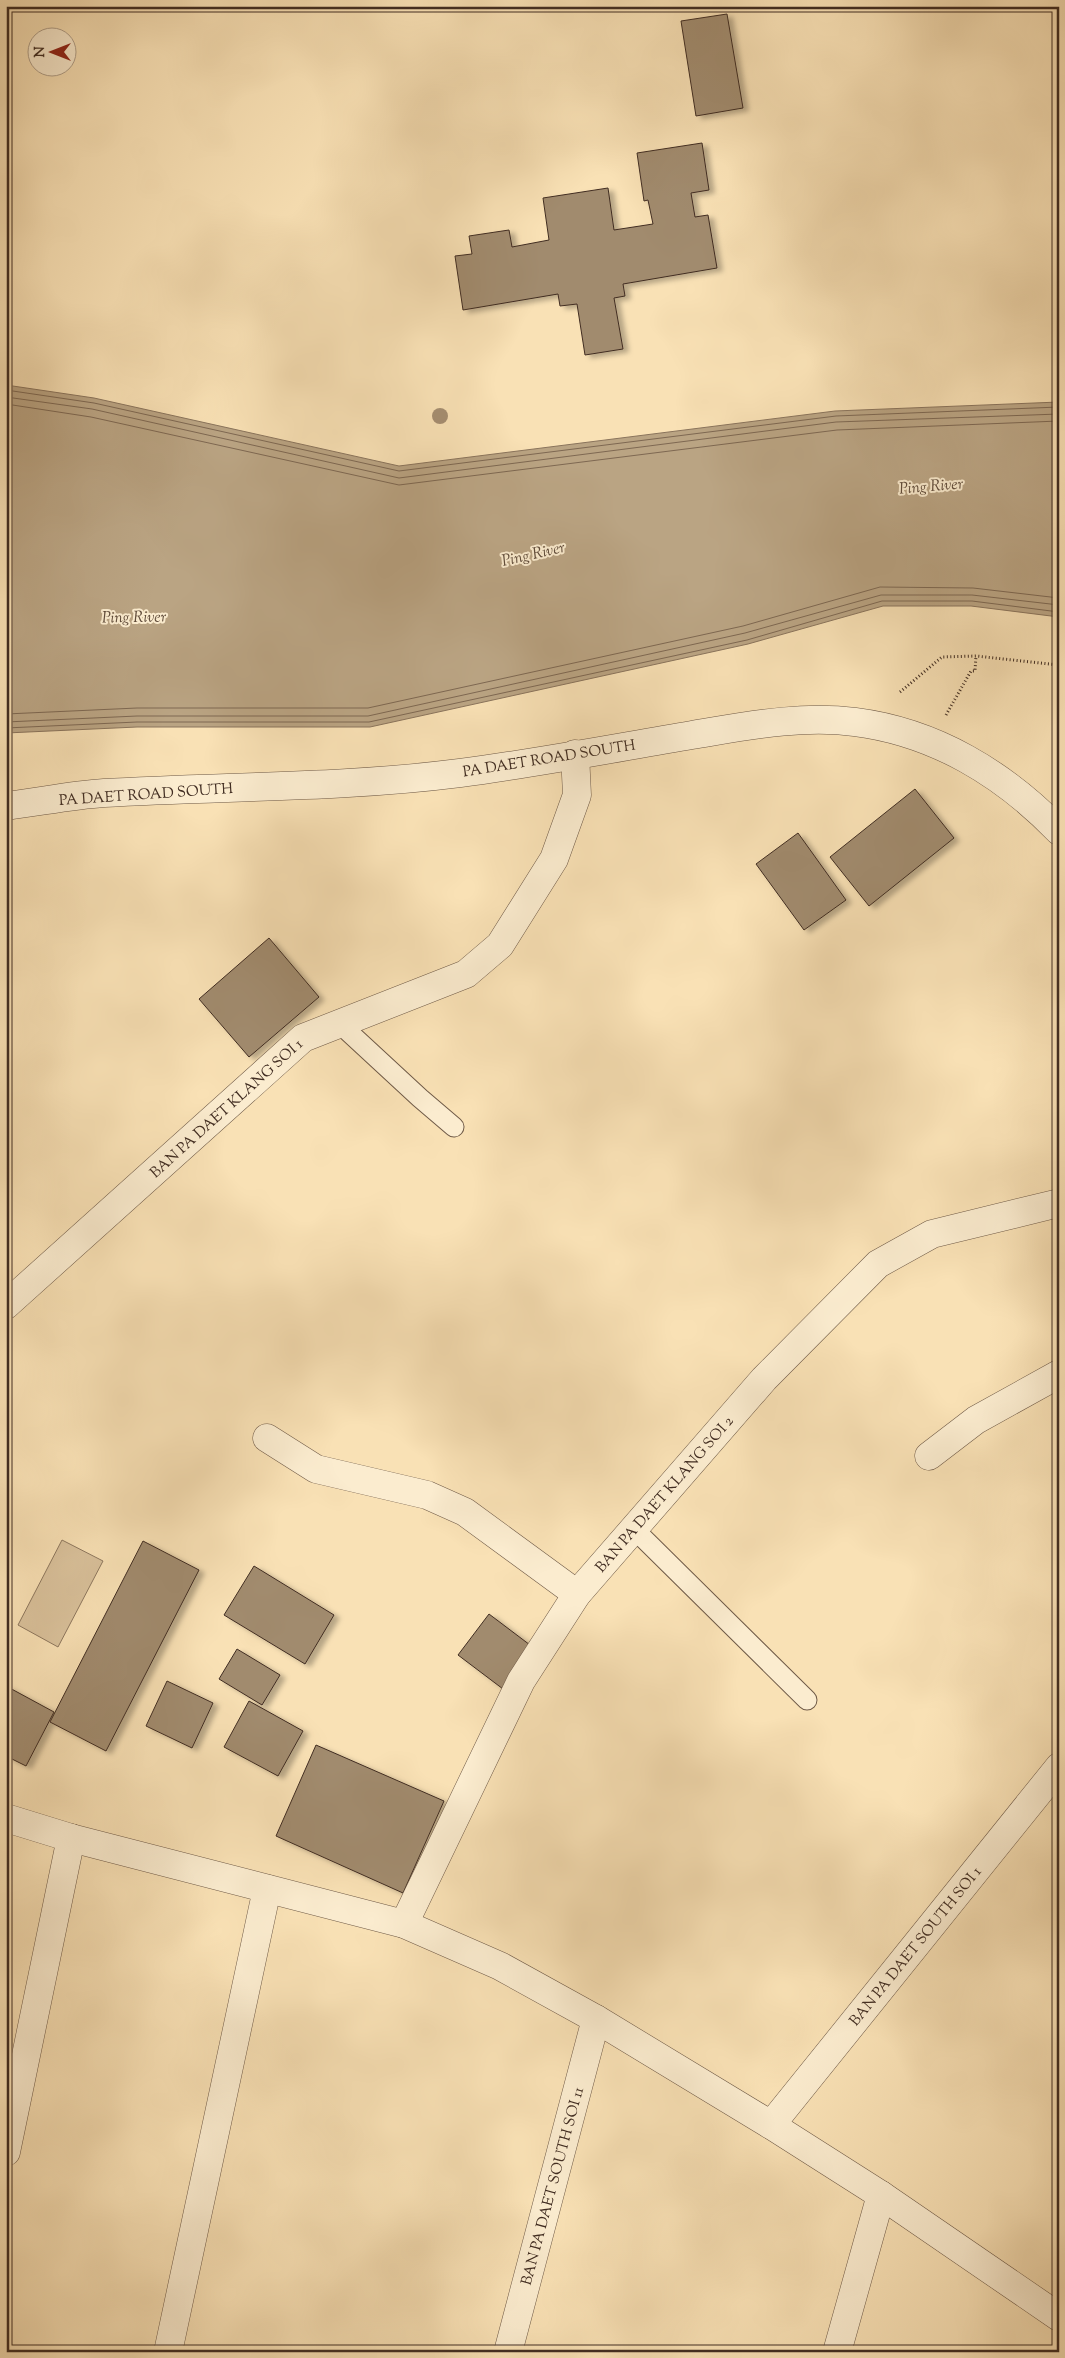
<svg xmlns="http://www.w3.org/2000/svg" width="1065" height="2358" font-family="'Sorts Mill Goudy',serif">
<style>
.green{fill:#dac29c;stroke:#8e785f}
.water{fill:#baa483;stroke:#8a745c}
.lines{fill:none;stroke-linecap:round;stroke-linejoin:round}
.shore{stroke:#7e6852;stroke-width:1}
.building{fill:#a18b6e;stroke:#412d22;filter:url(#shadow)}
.service-casing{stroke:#6f5a47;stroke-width:21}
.minor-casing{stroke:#6f5a47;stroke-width:29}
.tertiary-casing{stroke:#6f5a47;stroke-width:29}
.path{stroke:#412d22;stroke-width:3;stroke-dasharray:1 2.5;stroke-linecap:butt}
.service{stroke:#fbeccf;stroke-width:19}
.minor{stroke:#fbeccf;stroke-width:28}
.tertiary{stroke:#fbeccf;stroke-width:28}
.tree{fill:#a58e71}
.labels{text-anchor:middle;stroke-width:4;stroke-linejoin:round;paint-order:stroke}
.street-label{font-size:15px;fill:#412d22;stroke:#fbeccf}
.water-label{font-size:16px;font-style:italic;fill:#5f4b3a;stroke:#fbeccf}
</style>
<defs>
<filter id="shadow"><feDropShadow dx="5.5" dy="3" stdDeviation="2.5" flood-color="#0004"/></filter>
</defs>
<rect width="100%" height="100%" fill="#f9e1b5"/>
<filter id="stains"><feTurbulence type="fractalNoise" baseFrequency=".004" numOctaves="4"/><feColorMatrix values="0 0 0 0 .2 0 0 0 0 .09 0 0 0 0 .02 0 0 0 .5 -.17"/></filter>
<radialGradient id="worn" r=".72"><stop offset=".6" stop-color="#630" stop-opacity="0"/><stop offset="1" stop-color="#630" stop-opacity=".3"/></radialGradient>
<path class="green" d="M62,1540L103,1561L58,1647L18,1625Z"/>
<path class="water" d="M6,385L94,398L399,466L835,411L1059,402V617L971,606H883L748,644L370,727H137L6,733Z"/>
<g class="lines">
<g class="shore">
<path d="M6,390L94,403L399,471L836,416L1059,407"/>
<path d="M6,397L92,409L399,478L836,422L1059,414"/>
<path d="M6,404L91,417L399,485L837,430L1059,421"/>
<path d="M6,714L137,708H368L743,626L880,587L973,588L1059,598"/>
<path d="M6,722L137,716H368L745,633L881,595H972L1059,605"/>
<path d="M6,728L137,722H369L747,640L882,601H972L1059,612"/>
</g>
</g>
<g class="building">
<path d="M727,14L743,108L696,116L681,21Z"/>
<path d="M702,143L709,190L691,193L695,217L708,215L717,268L623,284L625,296L614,298L623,349L585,355L577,304L560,306L558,294L463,310L455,256L472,254L469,236L509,230L512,247L549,240L543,198L608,188L614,230L653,224L648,200L644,201L637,153Z"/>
<path d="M915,789L954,838L869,906L830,857Z"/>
<path d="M798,833L846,900L804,930L756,864Z"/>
<path d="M269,938L319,997L249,1057L199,999Z"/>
<path d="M143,1541L199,1570L106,1751L50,1722Z"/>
<path d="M254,1566L334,1615L305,1664L224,1615Z"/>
<path d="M489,1614L534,1648L503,1689L458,1655Z"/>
<path d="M237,1649L280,1675L262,1705L219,1679Z"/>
<path d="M167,1681L213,1703L192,1748L146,1726Z"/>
<path d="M6,1686L54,1712L26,1766L6,1756Z"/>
<path d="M249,1701L303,1731L278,1776L224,1747Z"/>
<path d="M316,1745L444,1801L403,1893L276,1836Z"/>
</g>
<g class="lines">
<g class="service-casing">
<g id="service">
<path d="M340,1024L420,1098L454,1127"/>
<path d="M634,1529L807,1700"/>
</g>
</g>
<g class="minor-casing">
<g id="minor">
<path d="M6,1305L303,1038L466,974L500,945L554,859L577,795L575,754"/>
<path d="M267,1438L316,1469L427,1495L465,1512L577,1594"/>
<path d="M929,1456L976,1420L1059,1374"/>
<path d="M6,1818L71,1838L404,1924L500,1966L596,2019L771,2125L881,2195L1059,2317"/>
<path d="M404,1924L521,1681L577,1594L764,1379L878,1264L932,1234L1059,1203"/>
<path d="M771,2125L1059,1767"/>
<path d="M6,2152L71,1838"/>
<path d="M168,2352L267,1889"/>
<path d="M508,2352L596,2019"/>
<path d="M837,2352L881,2195"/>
</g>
</g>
<g class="tertiary-casing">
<path id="tertiary" d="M6,806C39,802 72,795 104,793C223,786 342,788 460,773C537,763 615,748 692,735C747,726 800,715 855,722C935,732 1004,774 1059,831"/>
</g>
<g class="path">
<path d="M900,692L942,657L976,656L1059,665"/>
<path d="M946,715L971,671H975L976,656"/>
</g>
<use href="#service" class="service"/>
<use href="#minor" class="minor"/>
<use href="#tertiary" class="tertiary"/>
</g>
<circle class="tree" cx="440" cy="416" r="8"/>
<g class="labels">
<g class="street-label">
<text transform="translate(549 758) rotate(-9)" y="5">PA DAET ROAD SOUTH</text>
<text transform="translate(146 794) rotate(-4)" y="5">PA DAET ROAD SOUTH</text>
<text transform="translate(226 1108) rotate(-42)" y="5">BAN PA DAET KLANG SOI 1</text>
<text transform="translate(664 1494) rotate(-49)" y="5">BAN PA DAET KLANG SOI 2</text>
<text transform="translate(915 1946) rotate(-51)" y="5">BAN PA DAET SOUTH SOI 1</text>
<text transform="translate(552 2186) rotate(-75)" y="5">BAN PA DAET SOUTH SOI 11</text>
</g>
<g class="water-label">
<text transform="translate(931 485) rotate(-5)" y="6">Ping River</text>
<text transform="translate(533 553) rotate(-13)" y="6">Ping River</text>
<text transform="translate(134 616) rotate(-1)" y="6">Ping River</text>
</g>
</g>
<rect width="1065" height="2358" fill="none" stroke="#f9e1b5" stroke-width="25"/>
<rect x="8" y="8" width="1050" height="2343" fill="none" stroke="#412d22" stroke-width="2.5"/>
<rect x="12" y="12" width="1040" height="2333" fill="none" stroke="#412d22"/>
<g transform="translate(52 52) rotate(270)"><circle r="24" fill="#fbeccf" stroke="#b1a08a"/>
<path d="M0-4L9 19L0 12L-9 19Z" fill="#8f2418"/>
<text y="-8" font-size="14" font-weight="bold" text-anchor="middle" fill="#412d22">N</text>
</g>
<rect width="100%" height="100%" filter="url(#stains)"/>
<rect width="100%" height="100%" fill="url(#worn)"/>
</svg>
